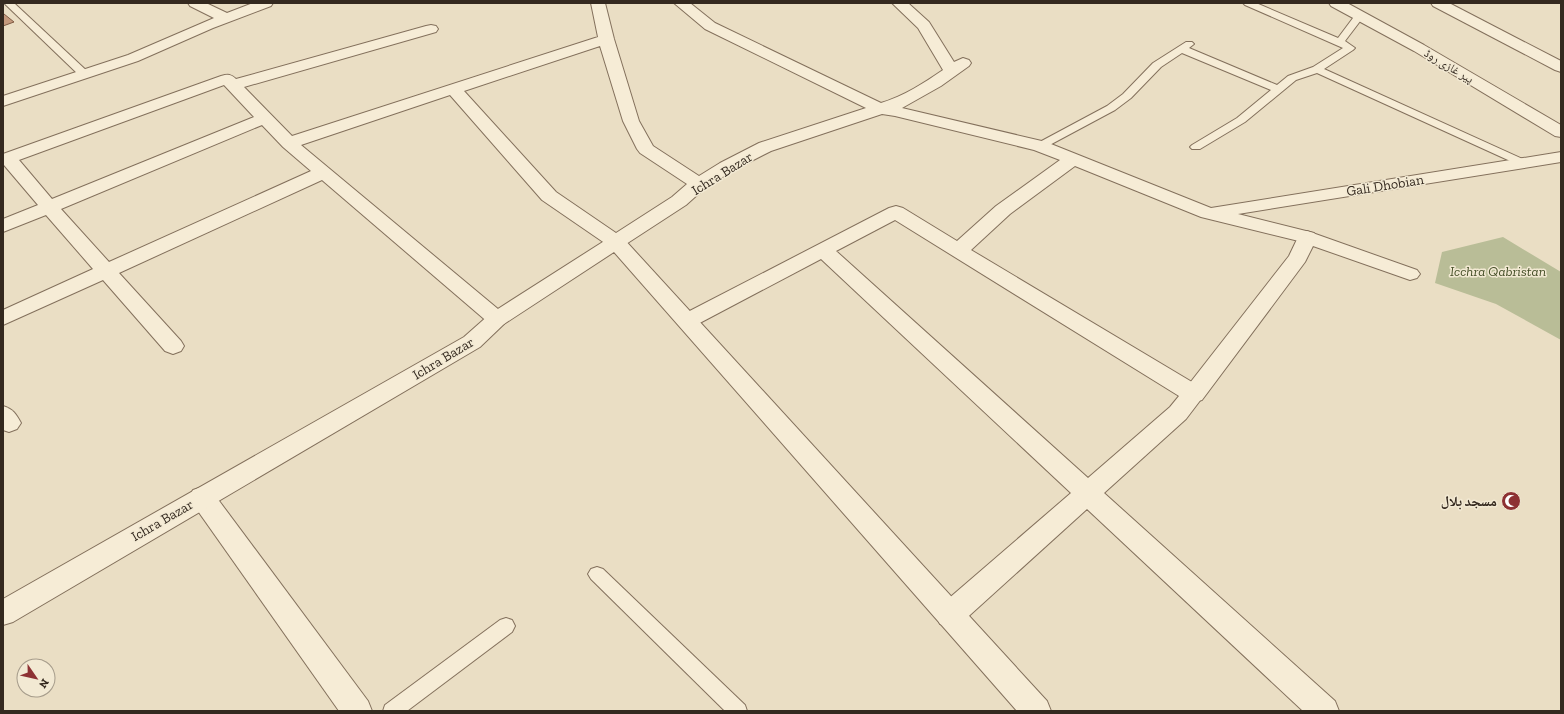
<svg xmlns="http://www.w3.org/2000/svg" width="1564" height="714" font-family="'Zilla Slab','Noto Naskh Arabic',serif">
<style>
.cemetery{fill:#b9bd97}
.building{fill:#c59a7d;stroke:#805b44}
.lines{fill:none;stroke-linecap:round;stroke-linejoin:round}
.service-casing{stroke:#83705c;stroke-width:2}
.pedestrian-casing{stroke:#83705c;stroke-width:2}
.minor-casing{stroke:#83705c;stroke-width:2}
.tertiary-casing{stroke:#83705c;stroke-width:2}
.service{fill:#f6ecd6;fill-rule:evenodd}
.pedestrian{fill:#f6ecd6;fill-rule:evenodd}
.minor{fill:#f6ecd6;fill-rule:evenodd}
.tertiary{fill:#f6ecd6;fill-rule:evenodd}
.labels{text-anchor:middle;stroke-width:3;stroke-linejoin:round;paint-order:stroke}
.far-street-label{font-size:12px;fill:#34291f;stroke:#f2e9d3}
.street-label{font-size:14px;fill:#34291f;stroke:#f2e9d3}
.park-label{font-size:14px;font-style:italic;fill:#454f27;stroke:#f2e9d3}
.poi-label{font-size:14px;font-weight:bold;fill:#34291f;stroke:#f2e9d3;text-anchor:end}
</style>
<rect width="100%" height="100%" fill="#eadec4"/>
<path class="cemetery" d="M1503,237L1561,272V340L1496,304L1435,283L1442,252Z"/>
<path class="building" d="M3,14H4L14,22L3,26Z"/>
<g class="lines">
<g class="service-casing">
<g id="service">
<path d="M4,3H14L88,72L89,74L88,76H80Z"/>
<path d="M1243,3H1256L1338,38L1356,14H1362L1364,16L1345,41L1355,48L1353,50L1324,69L1527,161L1529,163L1527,165H1519L1317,73L1296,80L1245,122L1200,149H1192L1190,147L1192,145L1237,118L1271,90L1182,53L1161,67L1131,98L1115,110L1044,148H1036L1034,146L1036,144L1107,106L1123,94L1153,63L1186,42H1192L1194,44L1189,48L1277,85L1288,76L1313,67L1343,48L1245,5Z"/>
<path d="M597,567L603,569L745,705L747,711H725L591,579L588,574L591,569Z"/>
<path d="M506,618L512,620L515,626L512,632L407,711H383L385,705L500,620Z"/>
</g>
</g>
<g class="pedestrian-casing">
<path id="pedestrian" d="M1307,231L1417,270L1420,274L1417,278L1410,280L1313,246L1305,262L1202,400L1194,402L1186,400L1183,394L1186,388L1289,256L1300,233Z"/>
</g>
<g class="minor-casing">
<g id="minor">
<path d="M188,3H206L227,13L253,3H273L271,6L213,28L138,61L3,106V96L128,55L214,18L190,6Z"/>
<path d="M591,3H605L614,39L639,121L653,146L699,176L720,163L759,143L866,108L705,29L674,3H690L715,23L881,103C904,96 924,83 943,70L918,28L892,3H908L929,22L954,62L963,58L969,60L971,63L969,66L941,86L902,108L1046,142L1211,208L1561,152V162L1238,214L1314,233L1317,237L1314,241L1307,243L1201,217L1075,166L1010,214L971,250L1202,388L1205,394L1186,419L1104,493L1335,701L1339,711H1303L1087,509L960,624L950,627L940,624L936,615L940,606L1071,493L821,259L694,326L687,328L680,326L676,321L680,316L889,208L896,206L903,208L957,241L996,206L1060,160L1034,150L895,116L882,114L771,151L732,171L705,188L686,205L623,246L616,248L609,246L542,200L450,95L301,145L504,314L508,319L504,324L497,326L490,324L322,180L119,273L181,341L184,346L181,351L173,354L165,351L103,280L3,325V310L93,269L46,215L3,232V219L38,205L4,165H3V154L221,76C228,74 231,74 236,79L426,26L431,25L436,26L438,29L436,32L244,87L292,136L598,37ZM600,46L623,121L637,149L640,153L687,184L672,197L616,233L556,192L464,91ZM224,85L254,117L52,199L19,160ZM262,125L283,147L311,171L109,262L61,209ZM895,220L1179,396L1170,407L1088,478L836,251Z"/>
<path d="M1431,3H1449L1561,61V72L1555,70L1433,6Z"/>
<path d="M3,406C13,409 16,414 21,423L17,429L9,432L3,430Z"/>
<path d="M202,487L211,490L368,701L372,711H339L193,504L189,497L193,490Z"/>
</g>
</g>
<g class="tertiary-casing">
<g id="tertiary">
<path d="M1329,3H1347L1424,45L1561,125V137L1555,136L1414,51L1331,6Z"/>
<path d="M616,236L623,238L1047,701L1051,711H1017L614,252L504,324L480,347L13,622L3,625V599L464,337L490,314L609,238Z"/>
</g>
</g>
<use href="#service" class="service"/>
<use href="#pedestrian" class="pedestrian"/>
<use href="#minor" class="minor"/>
<use href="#tertiary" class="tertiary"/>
</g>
<defs>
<g id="mosque-disc" transform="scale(1)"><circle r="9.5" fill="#8d3133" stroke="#f2e9d3"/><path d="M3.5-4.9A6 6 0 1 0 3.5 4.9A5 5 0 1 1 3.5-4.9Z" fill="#fff"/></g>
</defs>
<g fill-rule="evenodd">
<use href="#mosque-disc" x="1511" y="501"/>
</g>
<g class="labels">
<g class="far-street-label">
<text transform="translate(1449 66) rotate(31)" y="4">پیر غازی روڈ</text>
</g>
<g class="street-label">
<text transform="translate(722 173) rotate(-32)" y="5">Ichra Bazar</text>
<text transform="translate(1385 185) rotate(-9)" y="5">Gali Dhobian</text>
<text transform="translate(443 358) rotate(-31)" y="5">Ichra Bazar</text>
<text transform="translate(162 520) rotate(-30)" y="5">Ichra Bazar</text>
</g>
<g class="park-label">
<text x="1498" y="276">Icchra Qabristan</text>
</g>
<g class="poi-label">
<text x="1497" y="506">مسجد بلال</text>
</g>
</g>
<rect width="1564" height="714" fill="none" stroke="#34291f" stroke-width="8"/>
<g transform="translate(36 678) rotate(124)"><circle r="19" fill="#f2e9d3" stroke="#a69c8b"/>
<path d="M0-3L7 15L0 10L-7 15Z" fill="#8d3133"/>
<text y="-6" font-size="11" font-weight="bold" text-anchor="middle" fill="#34291f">N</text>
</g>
</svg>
